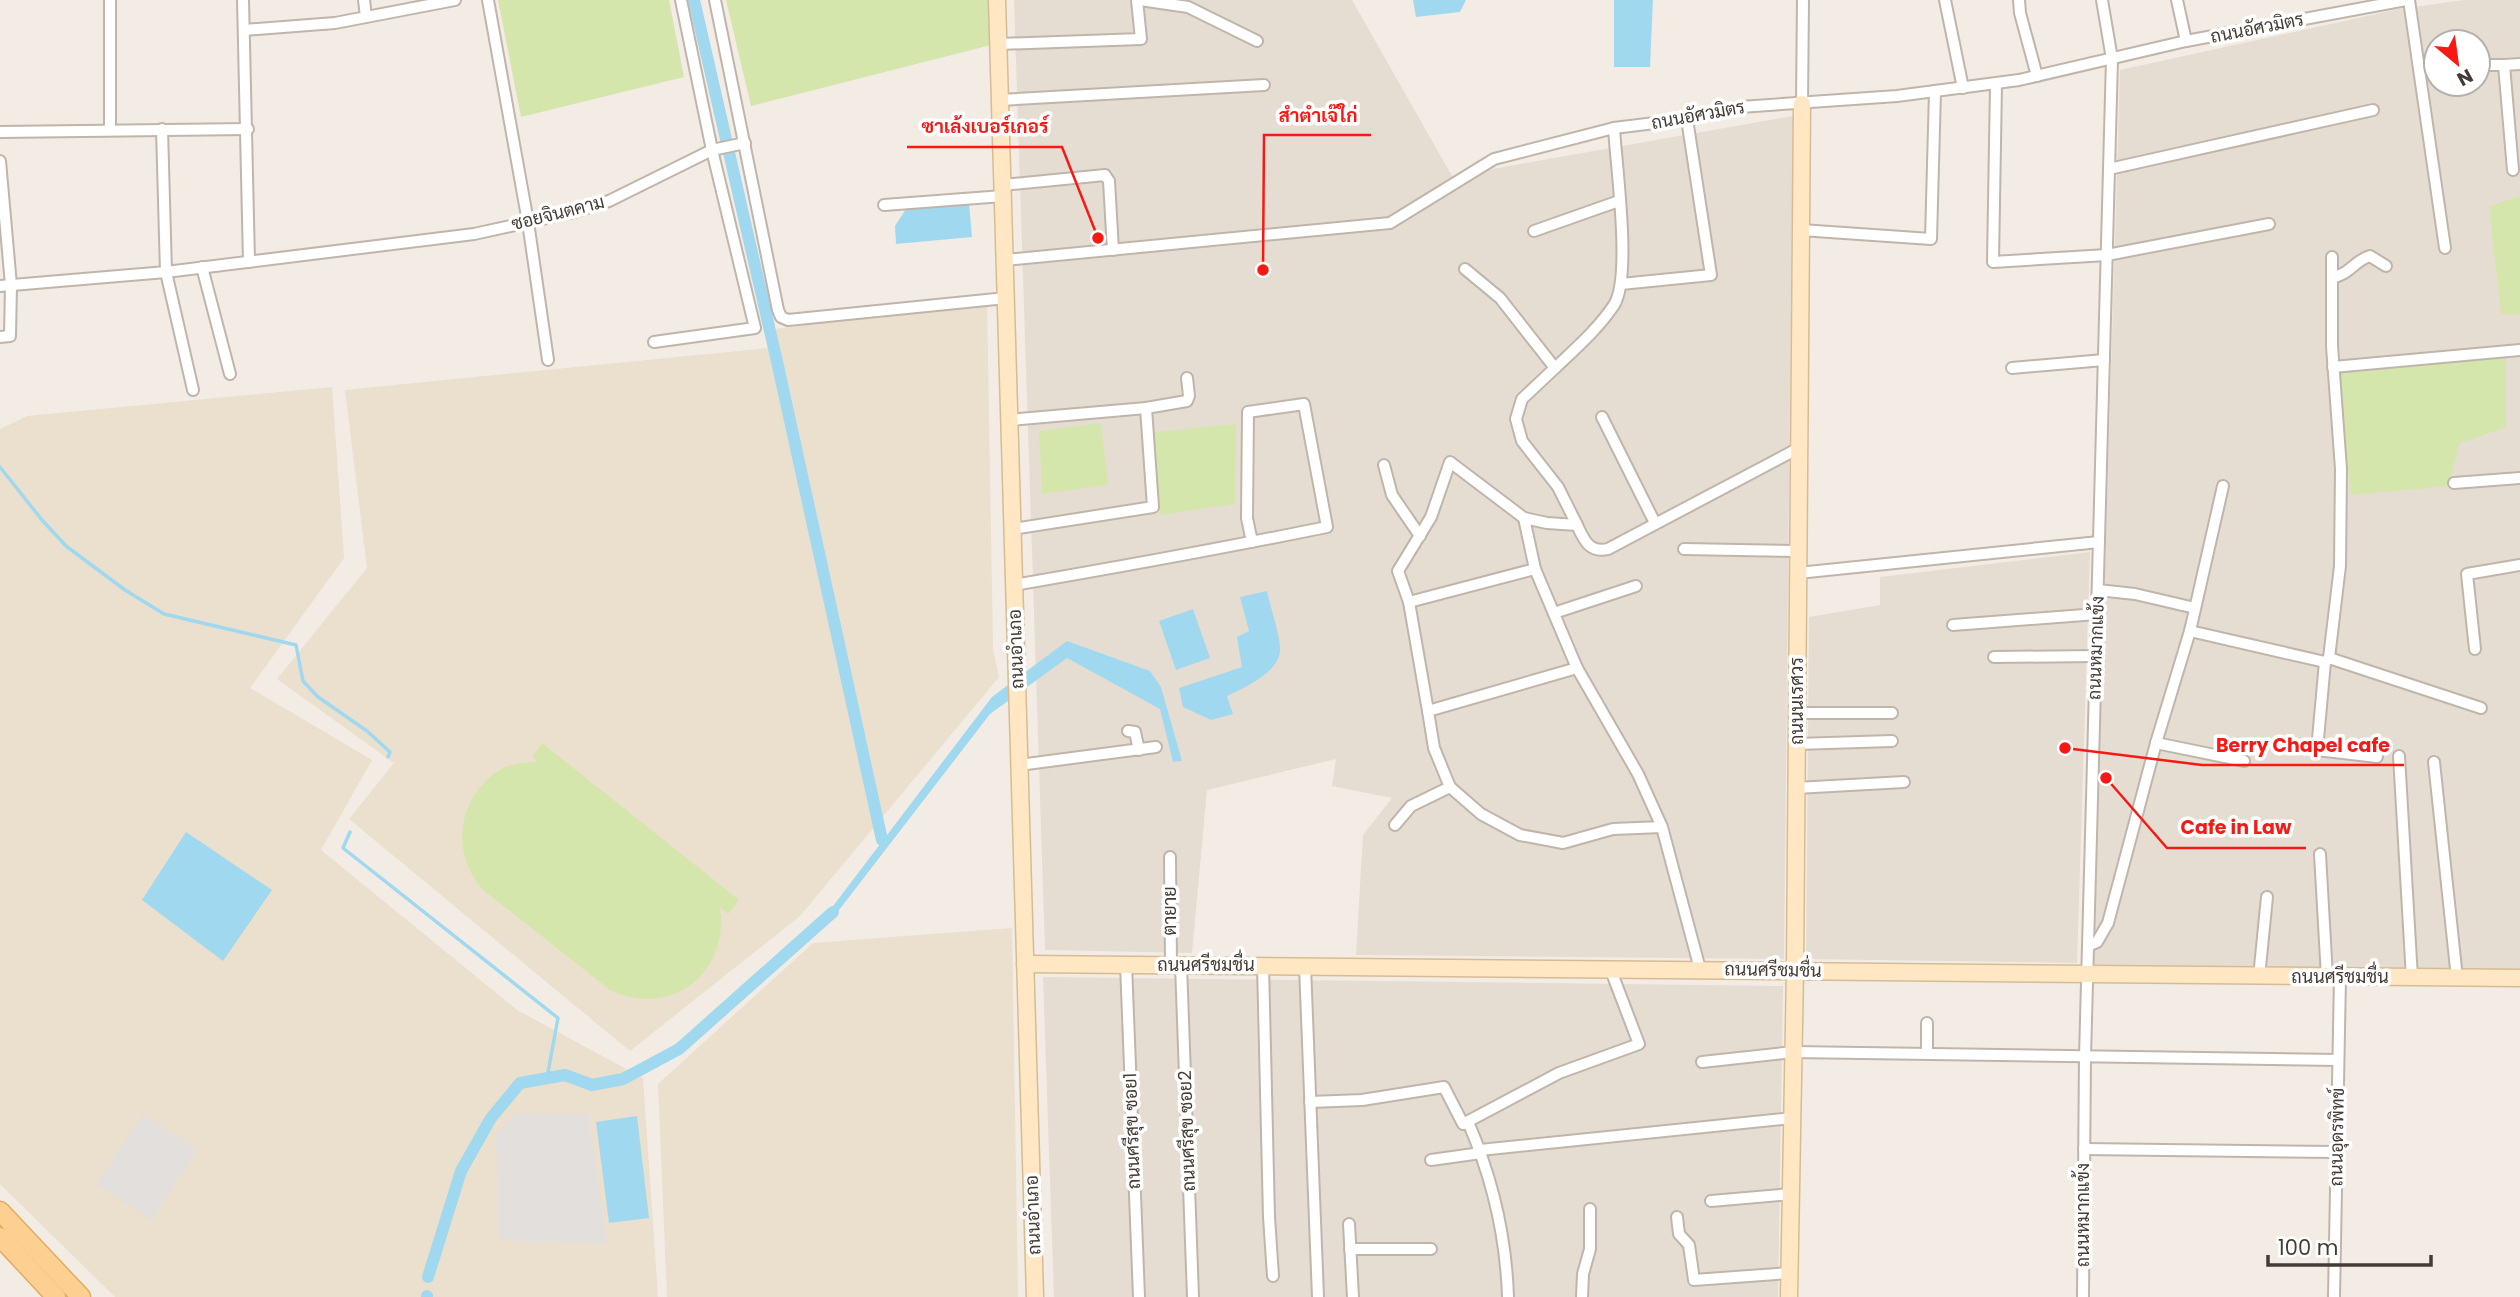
<svg xmlns="http://www.w3.org/2000/svg" width="2520" height="1297" font-family="Poppins,Sarabun,sans-serif">
<style>
.residential{fill:#e6ddd2;fill-rule:evenodd}
.education{fill:#ebdfce}
.green{fill:#d4e6ac}
.parking{fill:#e2dfdc}
.water{fill:#a0d9ef}
.lines{fill:none;stroke-linecap:round;stroke-linejoin:round}
.stream{stroke:#a0d9ef;stroke-width:3.5}
.canal{stroke:#a0d9ef;stroke-width:12}
.street-casing{stroke:#c0b5aa;stroke-width:14}
.secondary-casing{stroke:#d5bc96;stroke-width:19}
.primary-casing{stroke:#e2ab62;stroke-width:21}
.street{stroke:#fff;stroke-width:10}
.secondary{stroke:#fee7c2;stroke-width:16}
.primary{stroke:#fdd091;stroke-width:18}
.labels{text-anchor:middle;stroke-width:7;stroke-linejoin:round;paint-order:stroke}
.street-label{font-size:18px;fill:#443c34;stroke:#fff}
.leader{fill:none;stroke:#f81915;stroke-width:2.5}
.callout-dot{fill:#f81915;stroke:#fff;stroke-width:2.5}
.callout-label{font-size:19px;text-anchor:middle;font-weight:bold;fill:#f81915;stroke:#fff;stroke-width:7;stroke-linejoin:round;paint-order:stroke}
</style>
<rect width="100%" height="100%" fill="#f2ece4"/>
<g class="residential">
<path d="M1014,0H1352L1452,176L1793,116L1784,959L1356,955L1363,835L1392,798L1332,786L1336,759L1207,790L1192,953L1045,950Z"/>
<path d="M2464,0H2520V971L2093,968L2120,70L2399,9ZM2436,42H2478V84H2436Z"/>
<path d="M2090,552L2077,963L1806,959L1809,617L1880,605V577Z"/>
<path d="M1043,977L1783,986L1778,1297H1054Z"/>
</g>
<g class="education">
<path d="M987,300L993,649L999,677L800,916L630,1051L349,819L394,763L277,679L367,568L345,390L768,348V330Z"/>
<path d="M332,387L344,558L250,688L372,760L321,850L517,1010L643,1078L658,1297H115L0,1184V429L27,416Z"/>
<path d="M1012,928L1018,1297H667L658,1084L813,943Z"/>
</g>
<g class="green">
<path d="M498,0H669L684,77L521,117Z"/>
<path d="M726,0H992L991,45L751,106Z"/>
<path d="M2520,196V314H2501L2489,206Z"/>
<path d="M2506,357V427L2459,444L2449,486L2351,495L2338,372Z"/>
<path d="M1101,423L1108,485L1042,494L1039,431Z"/>
<path d="M1236,424L1235,504L1160,515L1154,432Z"/>
<path d="M542,743L739,900L728,914L720,907C730,973 671,1019 610,990L482,889C477,882 471,874 468,866C453,831 468,789 500,770C511,763 525,763 537,762L533,756Z"/>
</g>
<g class="parking">
<path d="M516,1113L588,1114L607,1244L499,1240L496,1134Z"/>
<path d="M143,1114L197,1150L151,1220L97,1184Z"/>
</g>
<g class="water">
<path d="M1413,0H1466L1460,12L1416,17Z"/>
<path d="M1614,0H1653L1650,67H1614Z"/>
<path d="M969,203L972,237L896,244L895,226L906,209Z"/>
<path d="M1267,591C1270,606 1281,637 1280,651C1279,672 1244,688 1227,696L1233,714L1211,720L1183,707L1179,688L1242,667L1237,637L1249,631L1240,597Z"/>
<path d="M1193,609L1210,658L1176,670L1159,621Z"/>
<path d="M1067,641L1150,671L1161,687L1182,761L1173,762L1160,709L1067,658L990,714L836,914L830,910L992,697Z"/>
<path d="M186,832L272,890L223,961L142,900Z"/>
<path d="M637,1116L649,1218L609,1223L596,1122Z"/>
</g>
<g class="lines">
<g class="stream">
<path d="M0,467L42,520L66,546L125,590L164,614L296,645L303,681L318,697L367,731L390,752L388,757"/>
<path d="M350,832L343,848L558,1018L547,1078"/>
</g>
<g class="canal">
<path d="M694,0L778,366L882,840"/>
<path d="M428,1277L461,1171L491,1118L520,1083L565,1075L592,1085L623,1079L679,1049L833,912"/>
<path d="M427,1297V1296"/>
</g>
<g class="street-casing">
<g id="street">
<path d="M243,0L249,262"/>
<path d="M364,0L366,17"/>
<path d="M488,0L528,222L548,360"/>
<path d="M715,0L778,310L781,317L788,320L1006,298"/>
<path d="M1140,0L1188,7L1257,41"/>
<path d="M1945,0L1963,88"/>
<path d="M2019,0L2020,13L2037,76"/>
<path d="M2177,0L2186,41"/>
<path d="M2409,0L2445,248"/>
<path d="M244,30L335,23L455,0"/>
<path d="M999,44L1141,39L1137,0"/>
<path d="M2478,65H2504"/>
<path d="M1996,84L1993,262L2107,255L2269,224"/>
<path d="M1000,100L1264,85"/>
<path d="M1802,104L1803,0"/>
<path d="M110,129V0"/>
<path d="M162,129L166,272L193,390"/>
<path d="M0,132L248,129"/>
<path d="M0,161L11,285L10,336L0,337"/>
<path d="M2109,169L2373,110"/>
<path d="M2513,170L2504,65L2520,64"/>
<path d="M1003,185L1105,175L1109,181L1113,250"/>
<path d="M884,205L1003,196"/>
<path d="M1801,230L1931,239L1935,91"/>
<path d="M1534,231L1619,201"/>
<path d="M1005,260L1390,223L1494,159L1614,128L1687,119L1740,107L1897,96L2019,80L2186,41L2406,0"/>
<path d="M202,267L230,374"/>
<path d="M1465,269L1500,298L1555,368L1522,399L1516,419L1522,441L1558,487L1577,525"/>
<path d="M2332,277C2348,276 2355,260 2370,256L2386,266"/>
<path d="M1621,284L1711,275L1687,119"/>
<path d="M0,286L166,272L474,234L574,212L609,201L712,150L745,143"/>
<path d="M654,342L755,328L712,150L681,0"/>
<path d="M2333,367L2520,350"/>
<path d="M1555,368C1576,348 1598,329 1614,305C1632,277 1616,165 1614,128"/>
<path d="M2012,368L2104,360"/>
<path d="M1146,408L1187,401L1189,396L1187,378"/>
<path d="M1602,417L1655,523"/>
<path d="M1009,420L1146,408L1153,507L1013,529"/>
<path d="M1384,465L1392,495L1420,536"/>
<path d="M2454,483L2520,478"/>
<path d="M1524,518L1535,569"/>
<path d="M1684,549L1798,551"/>
<path d="M1798,573L2099,542"/>
<path d="M1014,585C1119,567 1223,548 1327,527L1304,404L1248,412L1247,518L1252,542"/>
<path d="M2098,590L2135,594L2195,608"/>
<path d="M1409,602L1535,569L1577,668"/>
<path d="M1554,613L1636,586"/>
<path d="M1953,625L2097,614"/>
<path d="M2190,631L2325,662L2329,658L2340,566L2341,469L2332,346V257"/>
<path d="M2475,649L2467,574L2520,565"/>
<path d="M1994,657L2096,656"/>
<path d="M2329,658L2481,708"/>
<path d="M2325,662L2317,750L2377,757"/>
<path d="M1428,711L1409,602L1398,571L1431,517L1450,462L1524,518L1547,523L1577,525C1584,540 1589,553 1608,549L1799,448"/>
<path d="M1797,713H1892"/>
<path d="M1128,731L1135,732L1139,750"/>
<path d="M2156,743L2244,761"/>
<path d="M1797,744L1892,741"/>
<path d="M2399,756L2412,978"/>
<path d="M2434,762L2457,978"/>
<path d="M1019,765L1156,747"/>
<path d="M1796,788L1904,782"/>
<path d="M1395,825L1411,806L1450,787"/>
<path d="M1662,827L1613,829L1563,843L1520,835L1481,814L1450,787L1434,748L1428,711L1577,668L1638,774L1662,827L1700,969"/>
<path d="M2320,854L2327,977"/>
<path d="M1170,857L1171,965"/>
<path d="M2088,946L2097,942L2108,923L2156,743L2190,631L2223,486"/>
<path d="M1126,964L1139,1297"/>
<path d="M1181,965L1193,1297"/>
<path d="M1263,965L1269,1217L1273,1276"/>
<path d="M1305,966L1318,1297"/>
<path d="M2259,977L2267,897"/>
<path d="M1927,1053V1023"/>
<path d="M1702,1062L1793,1052L2338,1060"/>
<path d="M1310,1102L1362,1100L1444,1087L1463,1124L1559,1073L1639,1044L1610,968"/>
<path d="M1468,1122C1492,1177 1506,1236 1508,1297"/>
<path d="M2084,1149L2337,1152"/>
<path d="M1480,1150L1792,1118"/>
<path d="M1431,1160L1481,1153"/>
<path d="M1711,1201L1791,1194"/>
<path d="M1677,1217L1679,1234L1689,1245L1694,1280L1789,1273"/>
<path d="M1349,1224L1353,1297"/>
<path d="M1350,1249H1431"/>
<path d="M1582,1297L1583,1274L1590,1249V1209"/>
<path d="M2083,1297L2085,1057L2112,59L2102,0"/>
<path d="M2334,1297L2340,977"/>
</g>
</g>
<g class="secondary-casing">
<g id="secondary">
<path d="M997,0L1035,1297"/>
<path d="M1025,964L2520,978"/>
<path d="M1789,1297L1795,970L1802,104"/>
</g>
</g>
<g class="primary-casing">
<g id="primary">
<path d="M0,1211L81,1297"/>
<path d="M0,1237L56,1297"/>
</g>
</g>
<use href="#street" class="street"/>
<use href="#secondary" class="secondary"/>
<use href="#primary" class="primary"/>
</g>
<g class="labels">
<g class="street-label">
<text transform="translate(2257 28) rotate(-11)" y="6">ถนนอัศวมิตร</text>
<text transform="translate(1698 115) rotate(-10)" y="6">ถนนอัศวมิตร</text>
<text transform="translate(558 213) rotate(-14)" y="6">ซอยจินตคาม</text>
<text transform="translate(2096 648) rotate(-88)" y="6">ถนนหมากแข้ง</text>
<text transform="translate(1016 649) rotate(-92)" y="6">ถนนอำเภอ</text>
<text transform="translate(1797 701) rotate(-90)" y="6">ถนนนเรศวร</text>
<text transform="translate(1170 911) rotate(-90)" y="6">ตายาย</text>
<text x="1206" y="971">ถนนศรีชมชื่น</text>
<text transform="translate(1773 970) rotate(1)" y="6">ถนนศรีชมชื่น</text>
<text x="2340" y="983">ถนนศรีชมชื่น</text>
<text transform="translate(1132 1131) rotate(-92)" y="6">ถนนศรีสุข ซอย1</text>
<text transform="translate(1187 1131) rotate(-92)" y="6">ถนนศรีสุข ซอย2</text>
<text transform="translate(2337 1137) rotate(-89)" y="6">ถนนอุดรพิทข์</text>
<text transform="translate(1033 1215) rotate(-92)" y="6">ถนนอำเภอ</text>
<text transform="translate(2083 1215) rotate(-90)" y="6">ถนนหมากแข้ง</text>
</g>
</g>
<path class="leader" d="M1263 270L1264 135H1371M1098 238L1062 147H907M2065 748L2202 765H2404M2106 778L2167 848H2306"/>
<g class="callout-dot">
<circle cx="1263" cy="270" r="7"/>
<circle cx="1098" cy="238" r="7"/>
<circle cx="2065" cy="748" r="7"/>
<circle cx="2106" cy="778" r="7"/>
</g>
<g class="callout-label">
<text x="1318" y="122">สำตำเจ๊ใก่</text>
<text x="985" y="133">ซาเล้งเบอร์เกอร์</text>
<text x="2303" y="752">Berry Chapel cafe</text>
<text x="2236" y="834">Cafe in Law</text>
</g>
<g transform="translate(2457 63) rotate(151)"><circle r="33" fill="#ffffff" stroke="#b4b1ae" stroke-width="2"/>
<path d="M0-5L12 26L0 18L-12 26Z" fill="#f81915"/>
<text y="-10" font-size="19" font-weight="bold" text-anchor="middle" fill="#443c34">N</text>
</g>
<path d="M2268 1255v10h163v-10" fill="none" stroke="#443c34" stroke-width="3.5"/>
<text x="2278" y="1255" font-size="21" fill="#443c34" stroke="#ffffff" stroke-width="5" paint-order="stroke">100 m</text>
</svg>
